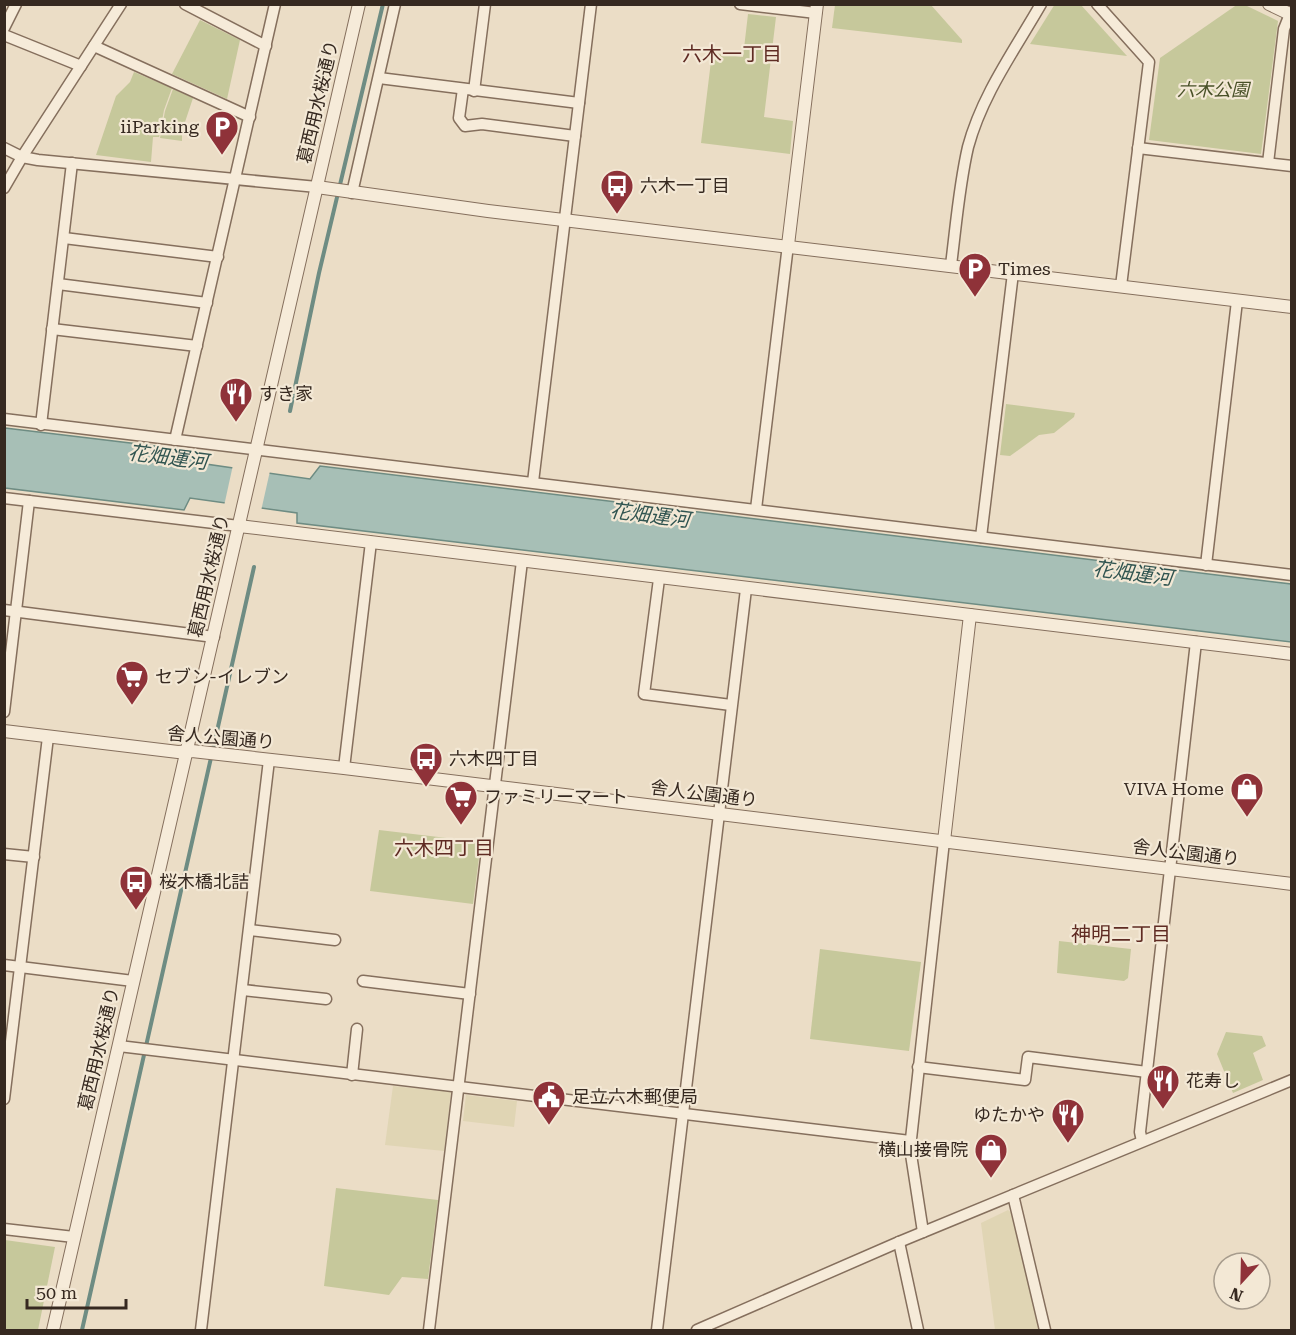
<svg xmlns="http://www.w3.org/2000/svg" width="1296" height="1335" font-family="'Roboto Serif','Noto Sans JP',serif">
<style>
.farmland{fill:#e0d5b4}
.green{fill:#c6c89b}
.water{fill:#a7bfb6;stroke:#6e8c83;stroke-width:1.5}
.pier{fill:#ebddc6}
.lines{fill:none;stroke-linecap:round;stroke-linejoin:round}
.stream{stroke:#6e8c83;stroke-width:4}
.minor-casing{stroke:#856f5d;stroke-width:13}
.tertiary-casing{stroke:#856f5d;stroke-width:14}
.minor{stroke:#f6ebd9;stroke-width:10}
.tertiary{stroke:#f6ebd9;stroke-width:12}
.labels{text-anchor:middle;stroke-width:4.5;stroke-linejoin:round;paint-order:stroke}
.park-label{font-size:18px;font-style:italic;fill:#495128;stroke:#f3e8d5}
.street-label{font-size:18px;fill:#362920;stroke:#f3e8d5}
.poi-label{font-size:18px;fill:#362920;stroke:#f3e8d5;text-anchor:start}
.neighbourhood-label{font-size:20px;fill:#5f2b23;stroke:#f3e8d5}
.water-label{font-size:20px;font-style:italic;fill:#305450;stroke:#f3e8d5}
</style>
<rect width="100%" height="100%" fill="#ebddc6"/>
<g class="farmland">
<path d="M393,1086L451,1092L444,1151L385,1145Z"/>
<path d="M466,1095L517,1101L514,1127L463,1121Z"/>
<path d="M1008,1210L1013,1214L1039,1330H995L981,1223Z"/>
</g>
<g class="green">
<path d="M1055,4L1081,5L1127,56L1030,44Z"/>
<path d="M1238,4L1245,5L1278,21L1261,154L1149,140L1160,58Z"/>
<path d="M835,5H931L962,40V43L832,28Z"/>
<path d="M748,14L776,17L764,117L793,121L790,154L701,143L712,53L743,57Z"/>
<path d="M200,20L240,40L227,99L172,74Z"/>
<path d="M134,72L172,88L164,110L159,137H153L151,162L96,155L116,96L130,82Z"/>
<path d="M173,89L193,98L182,131V141L160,138L165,111Z"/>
<path d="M1006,404L1075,413L1074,417L1054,433L1039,435L1010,456L1000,455Z"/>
<path d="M379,830L481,842L473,904L370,891Z"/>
<path d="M1059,941L1131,949L1128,978L1124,981L1057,973Z"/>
<path d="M820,949L921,962L909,1051L810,1039Z"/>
<path d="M1226,1032L1262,1036L1266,1046L1253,1053L1263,1080L1233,1093L1217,1054Z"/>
<path d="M336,1188L438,1200L428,1279L402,1277L389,1295L324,1286Z"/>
<path d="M5,1240L55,1247L38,1330H5Z"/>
</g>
<path class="water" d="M5,428L197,451L199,463L310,479L320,466L1291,584V642L297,523V513L190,498L184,510L5,488Z"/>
<path class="pier" d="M233,465L270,471L261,511L224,506Z"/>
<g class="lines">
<g class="stream">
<path d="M290,411L319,273L383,4"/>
<path d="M82,1330L254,567"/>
</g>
<g class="minor-casing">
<g id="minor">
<path d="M185,4L266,46"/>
<path d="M740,4L816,13"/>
<path d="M1097,4L1149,62L1121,286"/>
<path d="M4,28L16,4"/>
<path d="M4,35L81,66"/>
<path d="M94,46L250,117"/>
<path d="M379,78L579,103"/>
<path d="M463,89L459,118L465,126L482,124L575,136"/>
<path d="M474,91L485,4"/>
<path d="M4,148L22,157L38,160L317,187"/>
<path d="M1138,148L1292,166"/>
<path d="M1268,163L1284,29L1290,14"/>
<path d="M4,188L22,157L121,4"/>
<path d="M352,193L395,4"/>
<path d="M64,238L218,257"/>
<path d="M951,265C956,226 959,186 968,147C982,95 1014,51 1041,4"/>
<path d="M58,284L207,303"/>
<path d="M52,329L197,346"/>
<path d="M4,419L1292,575"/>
<path d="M41,425L72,163"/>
<path d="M175,440L275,4"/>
<path d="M533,482L591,4"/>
<path d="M4,498L239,526"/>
<path d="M756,509L788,245"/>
<path d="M981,537L1013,273"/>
<path d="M1206,565L1237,301"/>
<path d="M659,579L644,694L731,705"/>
<path d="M4,610L214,637"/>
<path d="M4,712L29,501"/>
<path d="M344,768L371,542"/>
<path d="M4,854L34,857"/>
<path d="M250,930L335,940"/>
<path d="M4,965L133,981"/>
<path d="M363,981L470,994"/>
<path d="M243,990L326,999"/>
<path d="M119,1046L910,1141"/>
<path d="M918,1067L1025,1080L1028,1057L1147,1072"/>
<path d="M352,1075L357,1029"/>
<path d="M4,1099L48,737"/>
<path d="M1142,1141L1140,1132L1196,642"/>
<path d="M1013,1195L1045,1330"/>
<path d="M4,1229L74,1237"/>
<path d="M923,1232L910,1148L944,841"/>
<path d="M899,1242L918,1330"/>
<path d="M201,1330L269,760"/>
<path d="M429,1330L522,561"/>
<path d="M657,1330L746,589"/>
<path d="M697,1330L899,1242L1292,1080"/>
</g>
</g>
<g class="tertiary-casing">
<g id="tertiary">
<path d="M1269,4L1292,15"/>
<path d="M317,187L488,211L1292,307"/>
<path d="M788,245L817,4"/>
<path d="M239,526L1292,654"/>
<path d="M4,731L178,752L192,751L344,768L1292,884"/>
<path d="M944,841L970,615"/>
<path d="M53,1330L359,4"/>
</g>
</g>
<use href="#minor" class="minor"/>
<use href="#tertiary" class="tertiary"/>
</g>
<defs>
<g id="parking-pin" transform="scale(1.725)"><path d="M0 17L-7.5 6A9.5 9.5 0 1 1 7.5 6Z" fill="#8f3239" stroke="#f3e8d5"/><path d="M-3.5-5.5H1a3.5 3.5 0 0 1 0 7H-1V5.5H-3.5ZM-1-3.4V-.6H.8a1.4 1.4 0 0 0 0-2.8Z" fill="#fff"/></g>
<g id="bus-pin" transform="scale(1.725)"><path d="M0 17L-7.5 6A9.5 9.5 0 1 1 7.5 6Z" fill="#8f3239" stroke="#f3e8d5"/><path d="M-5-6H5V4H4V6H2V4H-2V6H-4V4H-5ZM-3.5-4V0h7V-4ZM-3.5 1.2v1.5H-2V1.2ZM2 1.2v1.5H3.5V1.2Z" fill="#fff"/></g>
<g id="restaurant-pin" transform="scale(1.725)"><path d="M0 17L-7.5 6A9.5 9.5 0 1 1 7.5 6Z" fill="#8f3239" stroke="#f3e8d5"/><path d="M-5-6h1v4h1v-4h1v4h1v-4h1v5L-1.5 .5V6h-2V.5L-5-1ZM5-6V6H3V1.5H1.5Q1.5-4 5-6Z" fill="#fff"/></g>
<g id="supermarket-pin" transform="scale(1.725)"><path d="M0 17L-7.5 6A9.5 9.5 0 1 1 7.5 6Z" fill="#8f3239" stroke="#f3e8d5"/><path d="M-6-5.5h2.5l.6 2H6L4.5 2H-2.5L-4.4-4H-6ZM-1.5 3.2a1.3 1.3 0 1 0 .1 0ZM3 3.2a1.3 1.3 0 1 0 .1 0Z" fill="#fff"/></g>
<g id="shop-pin" transform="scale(1.725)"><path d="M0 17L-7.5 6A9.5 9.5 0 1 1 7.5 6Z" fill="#8f3239" stroke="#f3e8d5"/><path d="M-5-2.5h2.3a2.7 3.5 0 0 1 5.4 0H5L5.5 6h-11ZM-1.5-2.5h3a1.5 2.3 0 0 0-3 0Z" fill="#fff"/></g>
<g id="civic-pin" transform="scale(1.725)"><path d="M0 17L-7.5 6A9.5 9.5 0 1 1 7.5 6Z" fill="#8f3239" stroke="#f3e8d5"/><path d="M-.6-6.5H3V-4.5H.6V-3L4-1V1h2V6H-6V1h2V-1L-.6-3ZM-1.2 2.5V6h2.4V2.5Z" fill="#fff"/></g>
</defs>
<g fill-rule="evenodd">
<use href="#parking-pin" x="222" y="127"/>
<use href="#bus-pin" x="617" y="186"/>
<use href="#parking-pin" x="975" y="269"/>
<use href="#restaurant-pin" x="236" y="394"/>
<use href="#supermarket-pin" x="132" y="677"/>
<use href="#bus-pin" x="426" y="759"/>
<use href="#shop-pin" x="1247" y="789"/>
<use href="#supermarket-pin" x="461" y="797"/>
<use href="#bus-pin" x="136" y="882"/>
<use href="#restaurant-pin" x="1163" y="1081"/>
<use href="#civic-pin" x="549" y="1097"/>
<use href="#restaurant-pin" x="1068" y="1115"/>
<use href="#shop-pin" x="991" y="1150"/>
</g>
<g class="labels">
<g class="park-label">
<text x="1213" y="96">六木公園</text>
</g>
<g class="street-label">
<text transform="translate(318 102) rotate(-77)" y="6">葛西用水桜通り</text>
<text transform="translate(209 576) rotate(-77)" y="6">葛西用水桜通り</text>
<text transform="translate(221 738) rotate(5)" y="6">舎人公園通り</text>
<text transform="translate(704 794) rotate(7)" y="6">舎人公園通り</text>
<text transform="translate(1186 853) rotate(7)" y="6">舎人公園通り</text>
<text transform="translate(99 1049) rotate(-77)" y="6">葛西用水桜通り</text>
</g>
<g class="poi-label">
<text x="199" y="133" text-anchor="end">iiParking</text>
<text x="640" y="192">六木一丁目</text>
<text x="998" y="275">Times</text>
<text x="259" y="400">すき家</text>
<text x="155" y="683">セブン-イレブン</text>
<text x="449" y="765">六木四丁目</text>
<text x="1224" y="795" text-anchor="end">VIVA Home</text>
<text x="484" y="803">ファミリーマート</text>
<text x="159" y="888">桜木橋北詰</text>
<text x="1186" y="1087">花寿し</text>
<text x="572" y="1103">足立六木郵便局</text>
<text x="1045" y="1121" text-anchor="end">ゆたかや</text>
<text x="968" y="1156" text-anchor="end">横山接骨院</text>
</g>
<g class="neighbourhood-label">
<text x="732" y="61">六木一丁目</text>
<text x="444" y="855">六木四丁目</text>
<text x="1121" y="941">神明二丁目</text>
</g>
<g class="water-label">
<text transform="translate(168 457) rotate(7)" y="7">花畑運河</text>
<text transform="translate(650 515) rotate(7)" y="7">花畑運河</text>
<text transform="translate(1133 573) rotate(7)" y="7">花畑運河</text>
</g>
</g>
<rect width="1296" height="1335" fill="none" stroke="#362920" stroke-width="12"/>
<g transform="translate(1242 1281) rotate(202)"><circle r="28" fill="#f3e8d5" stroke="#a79c8d" stroke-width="1.5"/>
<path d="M0-4.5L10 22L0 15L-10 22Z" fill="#8f3239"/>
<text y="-9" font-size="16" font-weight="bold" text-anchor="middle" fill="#362920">N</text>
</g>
<path d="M27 1299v9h99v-9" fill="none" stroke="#362920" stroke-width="3"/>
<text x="36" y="1299" font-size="18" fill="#362920" stroke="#f3e8d5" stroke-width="4.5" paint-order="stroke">50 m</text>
</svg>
